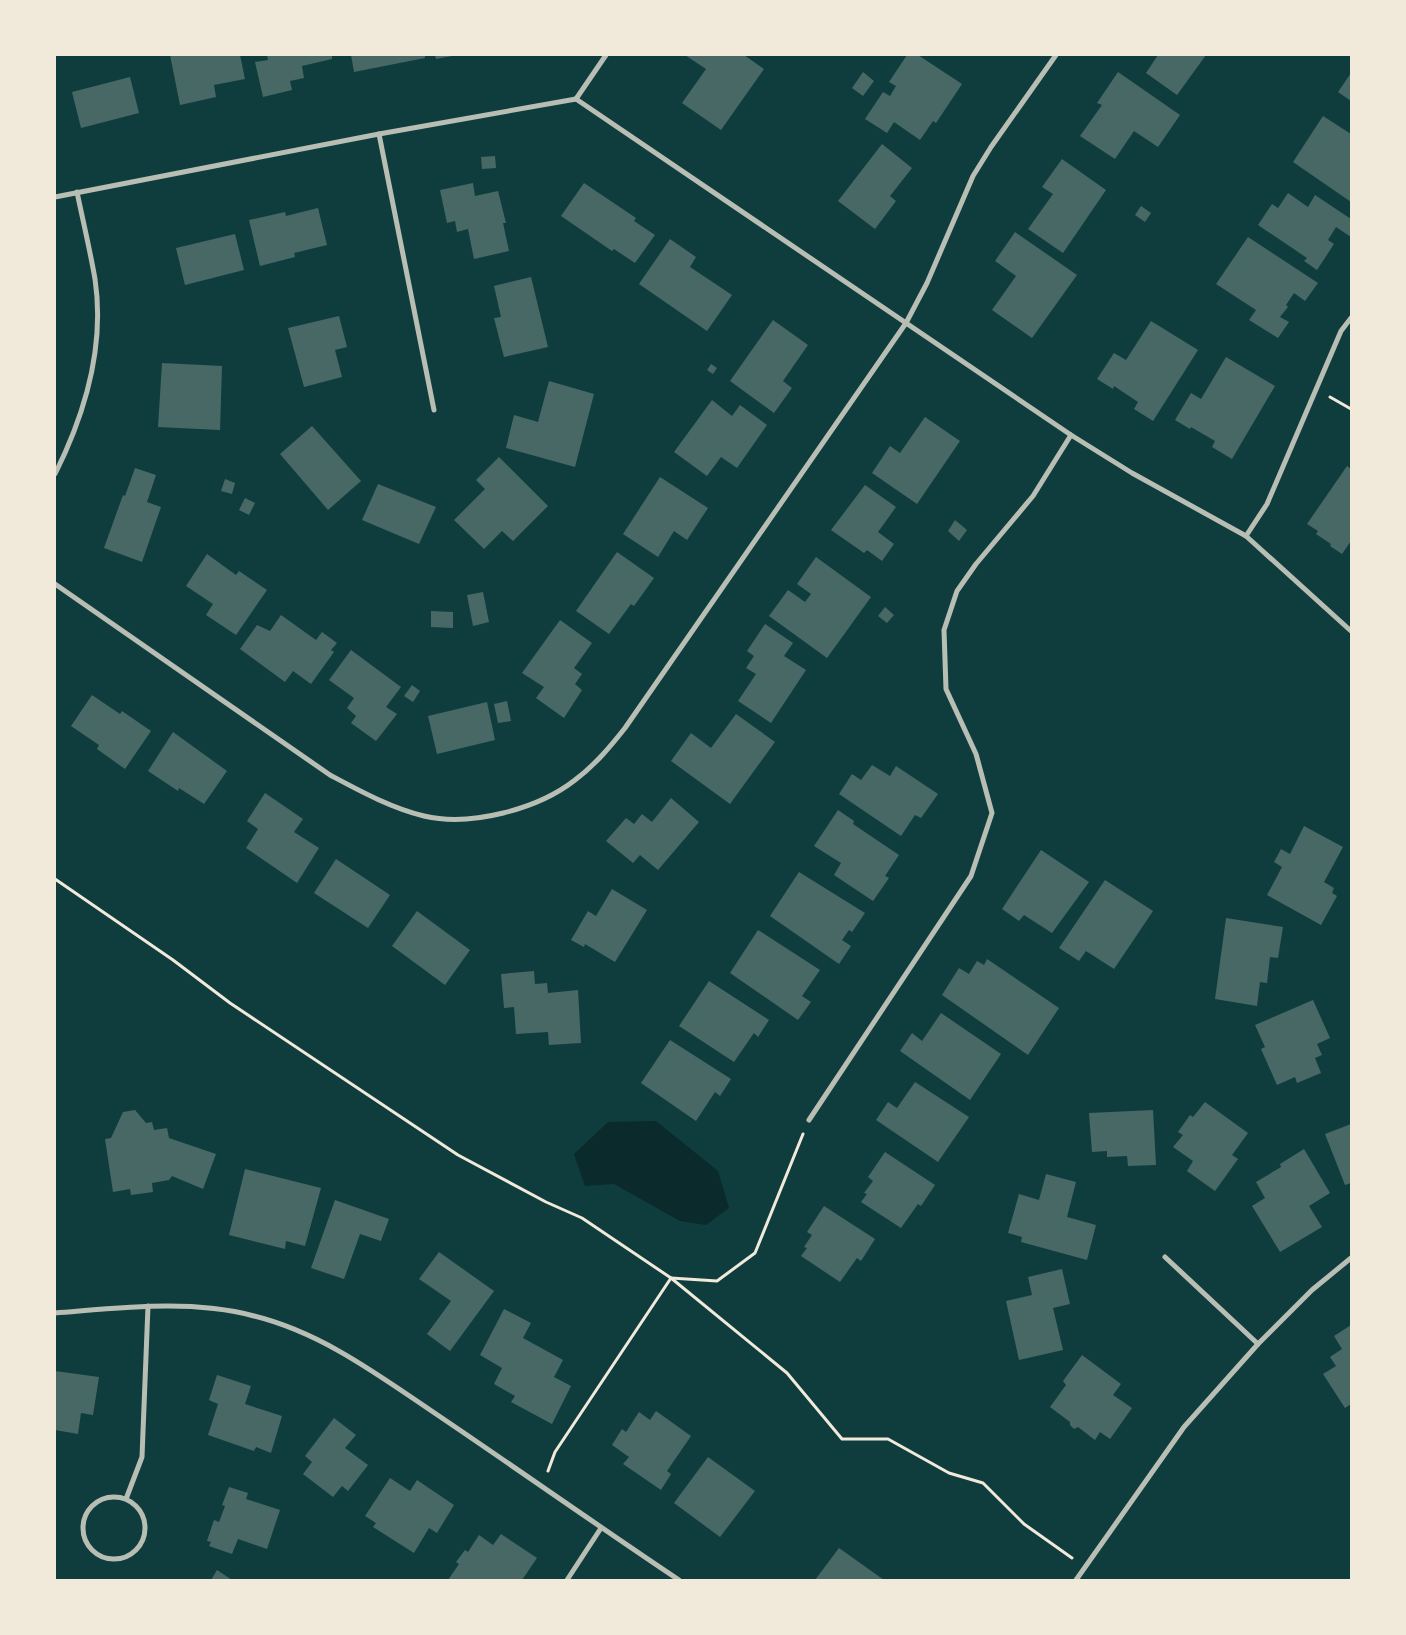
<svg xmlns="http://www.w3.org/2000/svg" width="1406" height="1635" font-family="'Playfair Display',serif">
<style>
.water{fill:#0a2a2b}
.building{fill:#486865}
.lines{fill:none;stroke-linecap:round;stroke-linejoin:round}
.path{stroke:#f1e9da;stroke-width:3}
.minor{stroke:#b8beb3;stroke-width:5}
</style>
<rect width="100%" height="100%" fill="#0f3d3e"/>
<path class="water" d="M656,1121L718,1171L729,1208L706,1225L680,1221L614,1184L585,1186L574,1154L608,1122Z"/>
<g class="building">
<path d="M170,55H240L245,79L214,85L216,97L180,105Z"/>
<path d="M267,55H332V59L302,66L304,78L290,81L292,90L263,97L255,62L268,60Z"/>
<path d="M351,55H425V58L354,72Z"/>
<path d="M435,55H452V56L436,59Z"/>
<path d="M685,55H744L764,69L721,130L682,103L706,69Z"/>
<path d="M907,55H918L962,84L936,123L933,121L920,140L894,122L887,133L865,119L883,92L890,96L896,86L889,82Z"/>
<path d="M1158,55H1206L1177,95L1146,73Z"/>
<path d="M863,72L874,81L863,96L852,88Z"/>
<path d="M1118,72L1180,115L1158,147L1134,131L1115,159L1080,136L1102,105L1097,103Z"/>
<path d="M1351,73V101L1338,92Z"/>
<path d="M130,77L139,113L81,128L72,92Z"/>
<path d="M1323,116L1351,134V202L1293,162Z"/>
<path d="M882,144L912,168L890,196L896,201L875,229L838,201Z"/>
<path d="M495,156L496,168L482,169L481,157Z"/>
<path d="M1062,159L1106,190L1063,253L1028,229L1053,194L1042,187Z"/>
<path d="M473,183L475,196L498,191L506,223H503L509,251L474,259L468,229L457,232L455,221L447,223L440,190Z"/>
<path d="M584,183L636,218L634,221L655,235L635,263L614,249L612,251L561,216Z"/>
<path d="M1288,193L1308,207L1315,195L1351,219V237L1336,227L1328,240L1334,244L1317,270L1304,261L1307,258L1258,225L1272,204L1278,208Z"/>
<path d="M1141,206L1151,213L1145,222L1135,215Z"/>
<path d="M318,208L327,245L294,253L295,257L260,266L249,220L285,212L286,216Z"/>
<path d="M1015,232L1077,275L1032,338L992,310L1016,276L995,261Z"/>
<path d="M235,234L244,270L185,285L176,248Z"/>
<path d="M1248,237L1318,283L1305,301L1294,293L1286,305L1288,307L1280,317L1289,322L1278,338L1249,320L1256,310L1216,284Z"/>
<path d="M670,239L696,257L690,267L732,295L707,331L639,284Z"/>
<path d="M531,277L548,347L504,357L494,318L501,317L494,286Z"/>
<path d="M339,316L347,347L335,350L342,377L304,387L288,328Z"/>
<path d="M773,320L808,345L783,381L792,388L774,413L730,381Z"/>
<path d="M1151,321L1198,350L1153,421L1134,409L1138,402L1114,386L1113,389L1097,379L1114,353L1126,360Z"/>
<path d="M1226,357L1275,386L1232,459L1212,447L1215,441L1191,427L1190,429L1175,420L1191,393L1201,399Z"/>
<path d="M162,363L222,366L220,430L158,427Z"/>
<path d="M711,364L717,368L713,374L707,370Z"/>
<path d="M549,381L594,394L575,467L506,448L514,415L538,422Z"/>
<path d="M712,400L732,416L740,405L767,425L737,468L721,457L707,476L674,452Z"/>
<path d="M925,417L960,441L917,504L872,473L890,446L900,453Z"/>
<path d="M312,426L361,481L328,510L280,454Z"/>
<path d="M499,457L548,506L513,541L502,531L484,549L454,520L485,489L476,480Z"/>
<path d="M1347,466L1351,469V541L1342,554L1330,546L1331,544L1316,534L1318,531L1307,524Z"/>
<path d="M135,468L156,475L147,502L161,507L142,562L104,548L123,495L125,496Z"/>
<path d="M660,477L708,508L687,540L674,531L658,557L623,534Z"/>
<path d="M225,479L235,483L232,494L221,491Z"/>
<path d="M378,484L436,507L419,544L362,520Z"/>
<path d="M865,485L896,507L878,532L894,544L882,561L867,550L864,553L831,530Z"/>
<path d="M245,498L255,503L249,515L239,510Z"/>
<path d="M955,520L967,530L959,541L948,531Z"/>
<path d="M617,552L654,578L634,606L631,604L609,634L576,611Z"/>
<path d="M207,554L236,575L239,571L267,590L236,635L206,615L213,604L186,586Z"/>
<path d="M816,557L871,597L827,658L769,616L788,590L805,602L811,594L797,584Z"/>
<path d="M483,592L489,622L473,626L467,595Z"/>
<path d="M885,607L894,615L887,623L878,616Z"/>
<path d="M431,611L453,612V628L431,627Z"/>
<path d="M281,615L316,640L322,632L337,643L331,650L334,652L311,684L293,671L285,682L240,649L257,625L270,631Z"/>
<path d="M560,620L592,643L574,668L582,674L575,684L582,690L564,718L536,698L544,687L522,673Z"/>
<path d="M765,624L793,643L784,656L806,670L771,723L738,701L756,674L746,668L754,656L747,651Z"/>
<path d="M351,650L401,687L386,707L397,714L376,741L351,723L356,716L347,708L354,698L329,680Z"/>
<path d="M412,685L420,691L413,702L404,696Z"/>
<path d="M92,695L120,714L122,711L151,731L125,769L97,749L99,745L71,726Z"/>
<path d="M507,701L511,721L498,723L494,704Z"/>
<path d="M487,702L495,740L437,754L428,716Z"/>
<path d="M736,714L775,742L730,804L671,761L691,733L711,748Z"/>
<path d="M173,732L227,771L204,804L179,788L178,791L148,771Z"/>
<path d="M872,765L890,776L896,766L938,794L921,818L915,815L901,836L839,794L852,774L861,780Z"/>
<path d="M265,793L303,819L294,832L319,848L297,883L246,848L258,829L247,821Z"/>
<path d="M671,798L699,822L658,870L640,855L633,863L606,841L626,818L634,824L642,814L652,822Z"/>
<path d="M838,810L854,821L853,824L899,855L885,876L889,878L873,901L834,875L841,863L814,846Z"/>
<path d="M1304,826L1343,847L1324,882L1334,888L1332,893L1337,896L1321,925L1267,895L1282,867L1274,862L1281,849L1290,854Z"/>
<path d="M1041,850L1089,882L1052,933L1024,915L1019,921L1002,909Z"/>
<path d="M336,859L390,895L368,928L314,893Z"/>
<path d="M799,872L865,913L852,932L849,930L842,940L851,946L839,964L770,916Z"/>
<path d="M1105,880L1153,911L1114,969L1086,951L1079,961L1059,948Z"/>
<path d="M612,889L647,910L615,962L585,944L584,947L571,940L588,911L596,916Z"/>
<path d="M417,911L470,950L445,985L392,946Z"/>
<path d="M1226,918L1283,927L1278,958L1270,957L1267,983L1260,982L1257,1006L1215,999Z"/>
<path d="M758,930L820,970L802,996L811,1002L798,1020L730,973Z"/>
<path d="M987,959L1059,1008L1028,1055L942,995L959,968L969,974L977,961L984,965Z"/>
<path d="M534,971L535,984L547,983L548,993L578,990L581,1043L549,1045L548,1032L516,1034L514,1007L504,1008L501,974Z"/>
<path d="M709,981L769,1020L758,1037L754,1033L734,1062L679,1026Z"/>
<path d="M1313,1000L1330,1038L1317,1044L1322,1055L1315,1058L1321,1073L1297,1083L1295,1077L1277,1085L1261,1049L1265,1047L1255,1025Z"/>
<path d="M941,1013L1001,1054L970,1100L900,1051L912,1033L922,1041Z"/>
<path d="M670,1040L731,1079L720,1096L715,1092L696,1121L641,1083Z"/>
<path d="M915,1082L969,1117L938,1162L876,1120L888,1102L897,1108Z"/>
<path d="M1205,1102L1248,1133L1232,1155L1238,1159L1215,1191L1187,1171L1193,1161L1173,1147L1183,1135L1178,1132L1190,1115L1193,1117Z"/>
<path d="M135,1110L146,1123L152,1122L154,1130L167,1128L169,1138L216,1154L203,1189L172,1176L169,1180L152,1183L153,1192L131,1195L130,1189L113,1192L105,1139L111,1138L123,1112Z"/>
<path d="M1153,1110L1156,1165L1128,1166L1127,1156L1107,1157V1151L1092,1152L1089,1113Z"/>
<path d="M1351,1124V1183L1345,1185L1325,1134Z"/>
<path d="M1304,1149L1330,1193L1309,1206L1322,1227L1280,1252L1252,1206L1265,1198L1256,1182L1281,1167L1280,1164Z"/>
<path d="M885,1152L935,1185L921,1206L918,1204L901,1228L861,1202L867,1194L864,1193L873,1181L868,1177Z"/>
<path d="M245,1169L321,1188L305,1246L286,1241L285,1249L229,1235Z"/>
<path d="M1046,1174L1076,1182L1067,1217L1096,1225L1087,1260L1021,1242L1022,1237L1008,1233L1019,1194L1039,1200Z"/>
<path d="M335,1200L389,1219L381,1241L360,1234L344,1279L311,1268Z"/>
<path d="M824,1206L875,1239L861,1261L857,1258L840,1282L801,1256L807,1248L804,1247L812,1235L807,1232Z"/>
<path d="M439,1252L494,1291L450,1351L427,1334L451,1301L419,1279Z"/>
<path d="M1062,1269L1070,1304L1053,1308L1063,1350L1019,1360L1006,1301L1032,1295L1028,1277Z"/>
<path d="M504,1309L531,1323L523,1338L563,1360L554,1377L571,1386L552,1424L511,1402L515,1396L494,1384L502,1368L480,1355Z"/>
<path d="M1351,1325V1404L1345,1408L1323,1374L1336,1366L1330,1357L1342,1349L1334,1336Z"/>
<path d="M1082,1355L1121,1384L1113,1395L1132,1408L1110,1439L1100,1432L1095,1440L1078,1427L1074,1429L1070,1425V1422L1050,1407L1066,1385L1063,1381Z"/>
<path d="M55,1371L99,1377L93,1415L81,1413L78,1434L55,1430Z"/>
<path d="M217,1375L251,1386L245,1404L282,1416L271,1453L256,1447L254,1451L208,1435L218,1404L209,1400Z"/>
<path d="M656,1411L691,1436L667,1471L671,1474L661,1490L623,1464L629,1457L612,1445L622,1429L626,1432L639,1412L650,1420Z"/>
<path d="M334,1418L356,1435L345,1448L368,1465L348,1491L342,1486L333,1497L303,1474L312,1462L305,1456Z"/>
<path d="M708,1457L755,1491L720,1537L674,1503Z"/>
<path d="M390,1478L410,1491L417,1480L454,1505L437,1533L429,1528L414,1553L373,1527L376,1523L365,1516Z"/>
<path d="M229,1487L248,1493L246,1499L280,1510L267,1549L238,1539L232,1554L209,1546L211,1542L207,1541L214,1520L219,1522L225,1506L222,1505Z"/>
<path d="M501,1534L537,1558L522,1580H448L459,1564L456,1562L465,1550L468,1552L479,1535L493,1545Z"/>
<path d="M839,1548L884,1580H815Z"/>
<path d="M217,1570L232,1580H211Z"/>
</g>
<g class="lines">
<g class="path">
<path d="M1330,397L1351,409"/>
<path d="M55,879L173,960L230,1003L458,1155L546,1202L582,1218L671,1278L787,1373L842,1439H888L949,1473L983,1483L1024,1524L1072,1558"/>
<path d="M548,1471L555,1452L671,1278L717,1281L755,1253L803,1134"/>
</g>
<g class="minor">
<path d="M576,99L1071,435L1132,473L1246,536L1351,631"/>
<path d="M576,99L606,55"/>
<path d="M379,134L434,410"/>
<path d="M55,197L379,134L576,99"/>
<path d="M55,474C85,414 105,346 95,279C90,250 83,221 77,192"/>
<path d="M1246,536L1267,504L1341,331L1351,318"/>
<path d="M55,584L330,775C360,791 391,808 424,816C471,827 538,809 575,780C595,765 610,747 625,728L906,323L927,283L973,176L991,147L1056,55"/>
<path d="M809,1120L971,876L992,813L976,754L946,689L944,630L957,591L976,564L1033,496L1071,435"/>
<path d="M1165,1257L1258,1344"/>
<path d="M55,1313C120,1308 190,1299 254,1316C323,1333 381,1377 439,1416C519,1470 598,1526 679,1580"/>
<circle cx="114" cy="1528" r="31"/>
<path d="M126,1499L142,1457L148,1306"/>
<path d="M567,1580L601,1528"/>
<path d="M1076,1580L1184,1427L1258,1344L1312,1290L1351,1258"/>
</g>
</g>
<rect width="1406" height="1635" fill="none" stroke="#f1e9da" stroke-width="112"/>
</svg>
